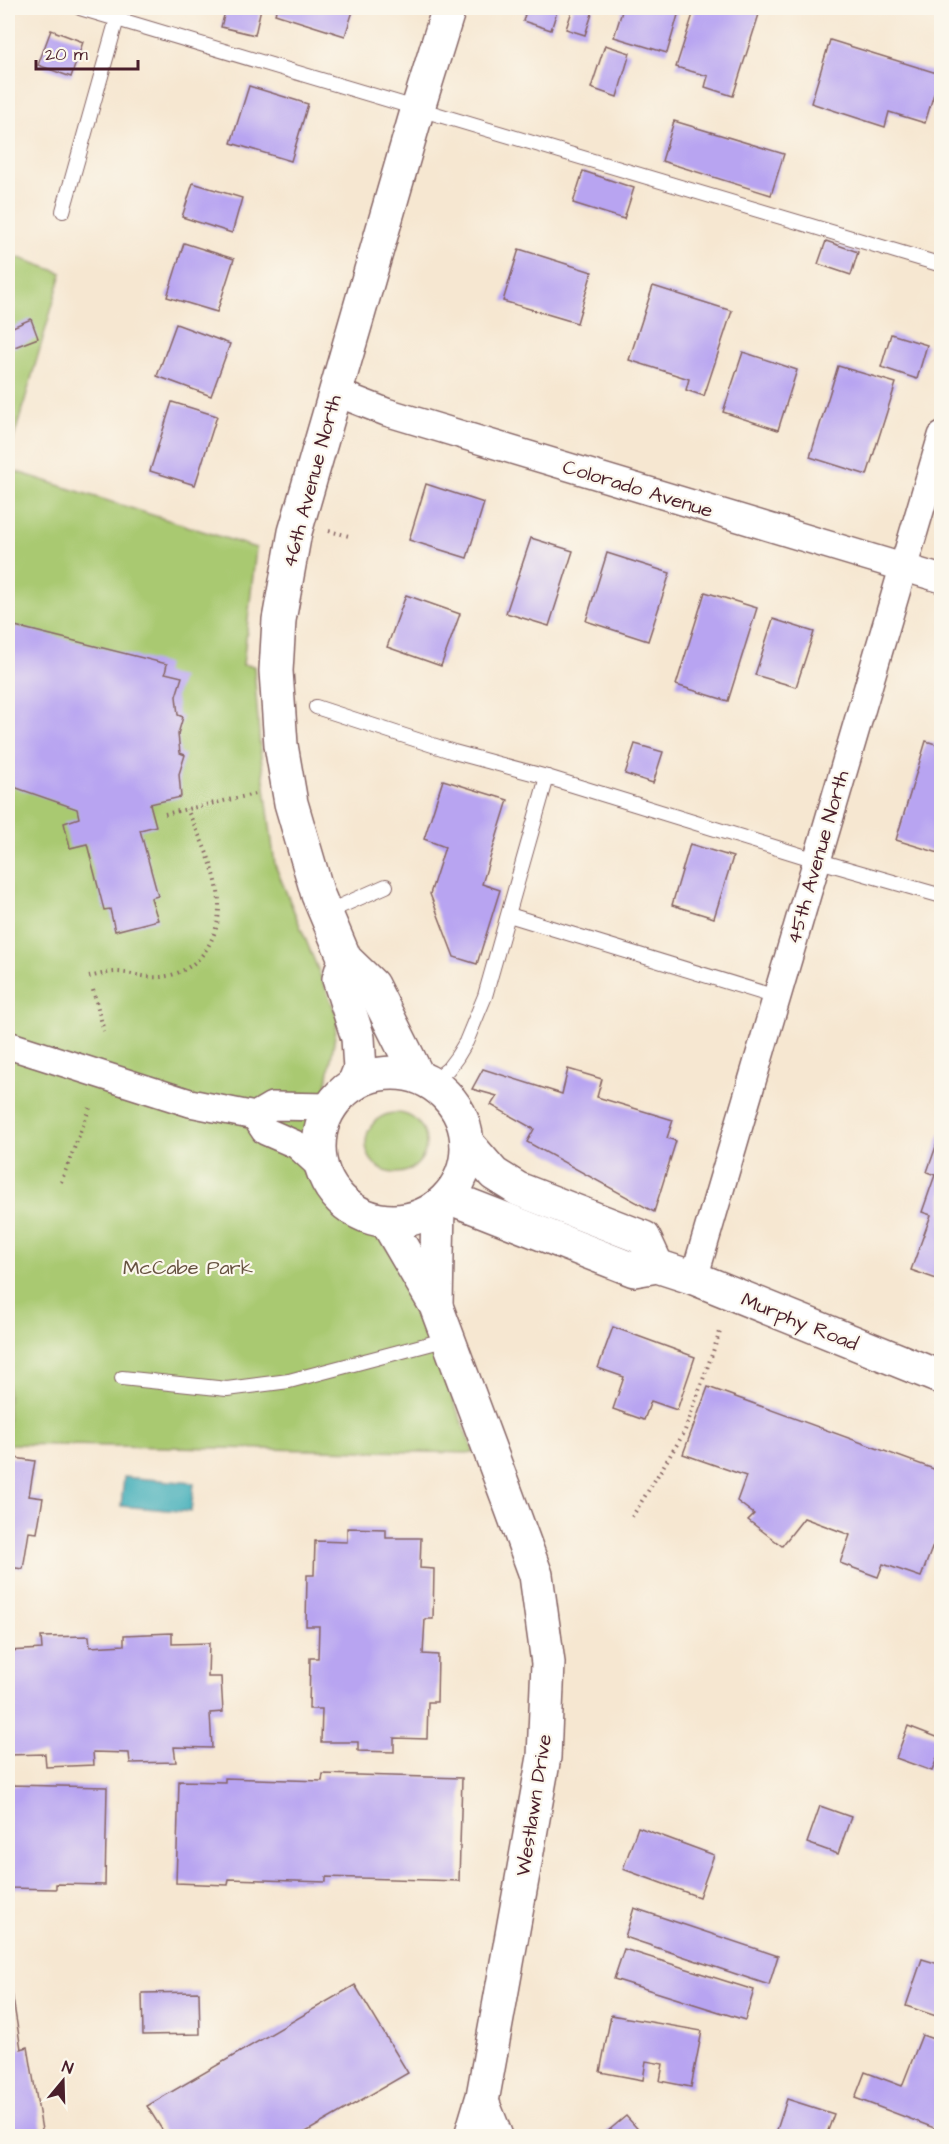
<svg xmlns="http://www.w3.org/2000/svg" width="949" height="2144" font-family="'Architects Daughter',sans-serif">
<style>
.green{fill:#a9c971;stroke:#7a744e;stroke-width:1.5}
.water{fill:#3aabb7;stroke:#426571;stroke-width:1.5}
.building{fill:#b8a4f1}
.lines{fill:none;stroke-linecap:round;stroke-linejoin:round}
.lane-casing{stroke:#866565;stroke-width:16}
.street-casing{stroke:#866565;stroke-width:30}
.secondary-casing{stroke:#866565;stroke-width:36}
.primary-casing{stroke:#866565;stroke-width:36}
.path{stroke:#866565;stroke-width:4;stroke-dasharray:1.5 4.5;stroke-linecap:butt}
.lane{stroke:#fff;stroke-width:14}
.street{stroke:#fff;stroke-width:27}
.secondary{stroke:#fff;stroke-width:33}
.primary{stroke:#fff;stroke-width:33}
.labels{text-anchor:middle;stroke-width:4.5;stroke-linejoin:round;paint-order:stroke}
.street-label{font-size:20px;fill:#4a1f2b;stroke:#fbf7ec}
.park-label{font-size:20px;fill:#665240;stroke:#fbf7ec}
</style>
<rect width="100%" height="100%" fill="#fbf7ec"/>
<filter id="ink" filterUnits="userSpaceOnUse"><feTurbulence type="fractalNoise" baseFrequency=".0167" numOctaves="2"/><feDisplacementMap in="SourceGraphic" scale="12" xChannelSelector="R" yChannelSelector="G"/><feConvolveMatrix kernelMatrix="1 2 1 2 8 2 1 2 1" color-interpolation-filters="sRGB"/></filter>
<filter id="wash" filterUnits="userSpaceOnUse"><feTurbulence type="fractalNoise" baseFrequency=".008" numOctaves="4" result="noise"/><feDisplacementMap in="SourceGraphic" scale="24" xChannelSelector="R" yChannelSelector="G"/><feGaussianBlur stdDeviation="1.35" result="paint"/><feColorMatrix in="noise" values="0 0 0 0 0 0 0 0 0 0 0 0 0 0 0 0 0 1.4 0 .05"/><feComposite in="paint" operator="in"/></filter>
<g filter="url(#wash)">
<rect width="100%" height="100%" fill="#f6e7d1"/>
<g class="green">
<path d="M8,254L62,273L8,458Z"/>
<path d="M8,469L256,548L243,665L254,666L260,749L275,865L338,1018L318,1135L402,1271L474,1453L8,1444Z"/>
<circle cx="396" cy="1143" r="30"/>
</g>
<path class="water" d="M124,1477L194,1483L191,1512L121,1506Z"/>
<g id="blocks">
<g class="building">
<path d="M226,8H261L255,35L221,27Z"/>
<path d="M277,8H354L345,36L275,14Z"/>
<path d="M527,8H558L551,30L523,21Z"/>
<path d="M573,8H594L585,35L566,29Z"/>
<path d="M623,8H680L667,53L614,37Z"/>
<path d="M695,8H761L733,96L705,87L708,76L676,67Z"/>
<path d="M51,30L83,42L71,77L38,65Z"/>
<path d="M830,40L940,74L925,123L889,112L885,127L811,103Z"/>
<path d="M605,45L630,53L617,97L591,88Z"/>
<path d="M249,86L308,104L291,161L231,143Z"/>
<path d="M674,121L784,154L771,195L662,161Z"/>
<path d="M583,171L634,188L624,219L573,203Z"/>
<path d="M193,183L242,198L232,233L182,217Z"/>
<path d="M826,241L858,252L851,275L818,264Z"/>
<path d="M184,243L234,259L217,312L167,297Z"/>
<path d="M519,249L592,272L577,323L503,301Z"/>
<path d="M653,286L732,311L704,396L686,390L689,379L629,360Z"/>
<path d="M31,319L38,338L12,348L8,337V329Z"/>
<path d="M176,324L230,344L211,396L157,376Z"/>
<path d="M891,334L927,345L917,379L881,367Z"/>
<path d="M743,352L797,370L778,430L723,412Z"/>
<path d="M838,366L896,383L867,475L810,457Z"/>
<path d="M172,402L217,416L195,485L150,471Z"/>
<path d="M426,484L484,503L467,558L409,540Z"/>
<path d="M531,538L573,551L549,626L506,613Z"/>
<path d="M607,553L670,573L648,641L586,621Z"/>
<path d="M705,592L757,608L728,701L676,685Z"/>
<path d="M406,595L460,614L441,666L387,647Z"/>
<path d="M773,619L814,632L796,687L755,675Z"/>
<path d="M15,626L167,664L165,673L182,677L176,696L178,715L183,717L178,734L180,753L185,755L179,774L181,797L150,804L156,826L140,830L158,896L151,898L158,920L115,931L110,909L104,910L87,844L70,848L64,823L79,818L77,809L8,785V647L11,633L12,634Z"/>
<path d="M926,741L942,746V854L896,840Z"/>
<path d="M635,744L663,752L653,783L625,774Z"/>
<path d="M443,780L508,800L482,884L500,890L477,964L454,957L430,894L445,847L424,839Z"/>
<path d="M690,844L733,857L714,918L672,905Z"/>
<path d="M483,1069L562,1094L568,1069L602,1079L597,1097L673,1120L667,1138L676,1141L654,1212L527,1142L534,1129L491,1105L497,1096L472,1089Z"/>
<path d="M941,1132H942V1281L911,1270L931,1215L922,1212L935,1175L927,1172Z"/>
<path d="M613,1327L695,1357L677,1410L651,1401L644,1420L613,1409L624,1377L598,1368Z"/>
<path d="M708,1387L942,1472V1522L921,1577L883,1564L878,1577L840,1563L850,1535L804,1518L782,1546L748,1520L754,1514L737,1501L746,1476L683,1454Z"/>
<path d="M8,1457L35,1461L29,1496L43,1498L37,1533L29,1532L23,1569L8,1567Z"/>
<path d="M347,1528L386,1529V1538H421L420,1568L434,1569L433,1619H425L423,1654L438,1655L437,1702H428L427,1739L394,1738V1752L358,1751V1742H321L322,1709H309L310,1658H318L319,1626H306L307,1575H314L315,1541L347,1542Z"/>
<path d="M172,1633V1644L209,1643L208,1677H221L223,1712L210,1713L212,1748L174,1747L176,1762L130,1763L129,1753L93,1752L94,1765L46,1767L45,1754L8,1755V1651L42,1649L41,1637L89,1636L90,1647L124,1645V1635Z"/>
<path d="M908,1726L942,1739V1745L932,1771L896,1758Z"/>
<path d="M323,1774L462,1778L459,1881L326,1877V1882L229,1879L228,1885L176,1883L179,1781L225,1782V1778L322,1781Z"/>
<path d="M8,1785L107,1787L105,1885L56,1884V1889L8,1888Z"/>
<path d="M820,1806L851,1817L838,1854L807,1843Z"/>
<path d="M638,1827L714,1855L699,1897L623,1869Z"/>
<path d="M634,1908L778,1956L769,1985L625,1937Z"/>
<path d="M624,1949L754,1990L745,2020L614,1979Z"/>
<path d="M922,1959L942,1965V2018L906,2006Z"/>
<path d="M355,1985L408,2073L299,2136H166L147,2106Z"/>
<path d="M11,1986L21,2049L28,2047L43,2136H8V1987Z"/>
<path d="M199,1992L200,2034L143,2035L142,1993Z"/>
<path d="M611,2015L702,2031L691,2087L660,2081L663,2064L646,2061L643,2080L600,2072Z"/>
<path d="M922,2035L942,2042V2131L855,2098L865,2072L902,2086Z"/>
<path d="M787,2099L834,2114L826,2136H775Z"/>
<path d="M626,2116L644,2136H602Z"/>
</g>
</g>
</g>
<g filter="url(#ink)">
<use href="#blocks" fill-opacity="0" stroke="#866565" stroke-width="1.5"/>
<g class="lines">
<g class="lane-casing">
<g id="lane">
<path d="M117,19L942,265"/>
<path d="M63,211L117,19L80,8"/>
<path d="M316,707L454,752L547,777L816,860L942,896"/>
<path d="M325,913L386,886"/>
<path d="M509,915L776,997"/>
<path d="M431,1083L448,1069L457,1057L466,1042L485,996L547,777"/>
<path d="M122,1378L227,1389L289,1381L448,1339"/>
</g>
</g>
<g class="street-casing">
<g id="street">
<path d="M335,392L386,412L942,579"/>
<path d="M8,1045L190,1103L255,1116L272,1106L330,1107"/>
<path d="M255,1116L265,1131L297,1145L321,1167"/>
<path d="M694,1278L942,436"/>
<path d="M483,2096L499,2136"/>
</g>
</g>
<g class="secondary-casing">
<g id="secondary">
<path d="M387,1222L436,1306L507,1496L536,1575L548,1663L544,1757L483,2096L471,2136"/>
<path d="M436,1304L438,1206"/>
</g>
</g>
<g class="primary-casing">
<g id="primary">
<path d="M345,959L339,979L358,1038L360,1069L354,1084"/>
<circle cx="393" cy="1147" r="74"/>
<path d="M417,1075L372,985L345,959L318,895L291,803L281,745L276,671L279,620L295,532L418,108L449,8"/>
<path d="M467,1143L494,1174L518,1189L644,1238L657,1266"/>
<path d="M448,1197L634,1270L657,1266L694,1278L942,1378"/>
</g>
</g>
<g class="path">
<path d="M329,531L349,536"/>
<path d="M165,814L255,794"/>
<path d="M89,977C98,975 108,972 117,972C134,973 149,980 167,976C183,973 199,962 207,948C236,902 206,852 187,809"/>
<path d="M93,990L104,1031"/>
<path d="M61,1182L91,1105"/>
<path d="M632,1517L684,1433L721,1329"/>
</g>
<use href="#lane" class="lane"/>
<use href="#street" class="street"/>
<use href="#secondary" class="secondary"/>
<use href="#primary" class="primary"/>
</g>
</g>
<g class="labels">
<g class="street-label">
<text transform="translate(311 481) rotate(-75)" y="7">46th Avenue North</text>
<text transform="translate(638 488) rotate(17)" y="7">Colorado Avenue</text>
<text transform="translate(817 857) rotate(-74)" y="7">45th Avenue North</text>
<text transform="translate(800 1321) rotate(22)" y="7">Murphy Road</text>
<text transform="translate(533 1805) rotate(-81)" y="7">Westlawn Drive</text>
</g>
<g class="park-label">
<text x="188" y="1274">McCabe Park</text>
</g>
</g>
<rect width="949" height="2144" fill="none" stroke="#fbf7ec" stroke-width="30"/>
<g transform="translate(63 2081) rotate(19)" stroke="#fbf7ec" stroke-width="4.5" paint-order="stroke">
<path d="M0-4.5L10 22L0 15L-10 22Z" fill="#4a1f2b"/>
<text y="-9" font-size="16" font-weight="bold" text-anchor="middle" fill="#4a1f2b">N</text>
</g>
<path d="M36 60v9h102v-9" fill="none" stroke="#4a1f2b" stroke-width="3"/>
<text x="45" y="60" font-size="18" fill="#4a1f2b" stroke="#fbf7ec" stroke-width="4.5" paint-order="stroke">20 m</text>
</svg>
